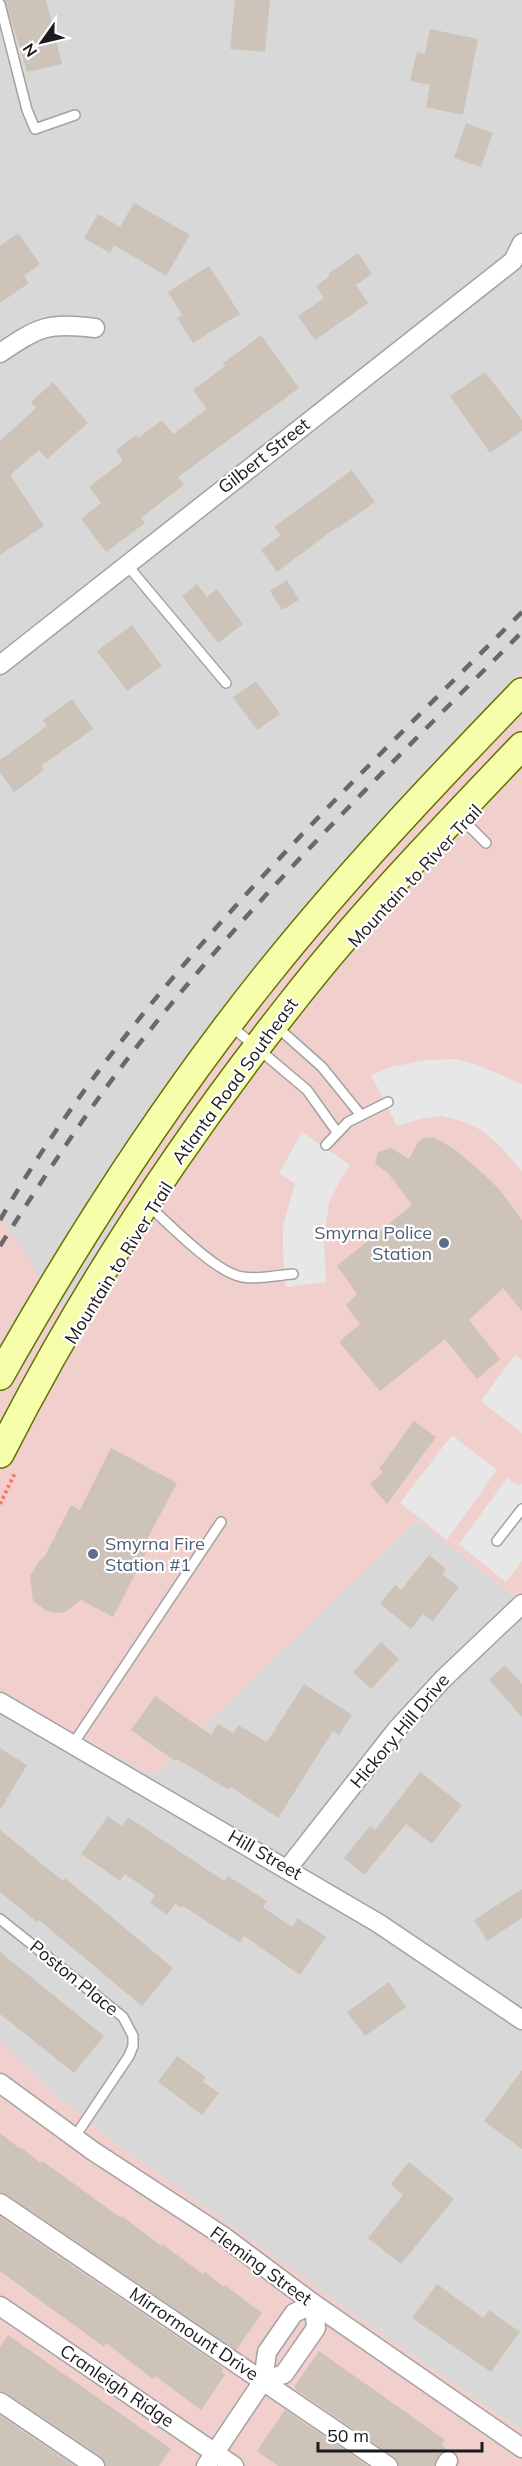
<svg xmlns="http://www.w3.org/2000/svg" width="522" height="2466" font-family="Mulish,sans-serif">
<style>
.residential{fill:#d9d8d8}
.commercial{fill:#f1cfcc}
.parking{fill:#e7e7e7}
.building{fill:#cdc3b8}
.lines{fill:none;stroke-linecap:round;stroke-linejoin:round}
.service-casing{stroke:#a2a2a2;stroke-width:12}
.minor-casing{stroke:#a2a2a2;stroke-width:21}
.secondary-casing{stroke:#617400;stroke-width:30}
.path{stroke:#ff775f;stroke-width:4;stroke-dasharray:3 3;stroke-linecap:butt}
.service{stroke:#fff;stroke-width:9}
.minor{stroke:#fff;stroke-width:18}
.secondary{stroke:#f6feac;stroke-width:27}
.rail{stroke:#696969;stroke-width:4.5;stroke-dasharray:12 12;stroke-linecap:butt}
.service-dot{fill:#5c6f8a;stroke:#fff;stroke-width:2}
.labels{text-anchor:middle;stroke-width:4.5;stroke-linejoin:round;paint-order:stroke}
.street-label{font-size:18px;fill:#1b1b1b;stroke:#fff}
.service-label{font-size:18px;fill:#4e5e75;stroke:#fff;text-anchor:end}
</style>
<rect width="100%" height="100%" fill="#eee9df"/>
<g class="residential">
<path d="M0,0H522V672L496,699L77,1332L0,1217Z"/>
<path d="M417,1520L522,1602V2430L408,2352L118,2145L59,2098L0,2041V1697L154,1775Z"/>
</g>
<g class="commercial">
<path d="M522,672V1602L417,1520L154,1775L0,1697V1217L78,1332L160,1089L262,963L496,699Z"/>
<path d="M0,2041L59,2098L118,2145L408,2352L522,2430V2466H0Z"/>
</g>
<g class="parking">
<path d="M455,1059L478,1065L522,1084V1171L498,1144L481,1130L464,1122L442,1116L420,1119L397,1126L371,1075L391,1067L426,1060Z"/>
<path d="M302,1132L350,1165L339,1182L329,1203L324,1239L326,1282L286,1287L283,1254V1226L295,1183L279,1174Z"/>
<path d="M515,1355L522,1360V1433L481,1401Z"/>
<path d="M452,1435L497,1470L447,1540L400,1503Z"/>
<path d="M507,1478L519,1486L522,1483V1561L506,1582L459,1544Z"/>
</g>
<g class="building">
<path d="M5,0H46L62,64L27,72Z"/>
<path d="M235,0H270L265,52L230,49Z"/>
<path d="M430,29L478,39L463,115L426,107L430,85L410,81L417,52L425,54Z"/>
<path d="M466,123L493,133L481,167L454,158Z"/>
<path d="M134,203L190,235L166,276L114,245L110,253L84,238L98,214L120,227Z"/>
<path d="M18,233L40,264L24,276L29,283L0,303V246Z"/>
<path d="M358,253L372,274L356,285L368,303L315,340L298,316L324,298L316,286L330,276L328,274Z"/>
<path d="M209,266L240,314L193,343L177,318L182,315L168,292Z"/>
<path d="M261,335L299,388L178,477L184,485L141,518L145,523L106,552L81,519L101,503L89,487L123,461L116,450L136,435L138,438L162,420L173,434L207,409L193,390L225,366L223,363Z"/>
<path d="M485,372L522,420V431L490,453L450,396Z"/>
<path d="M53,382L88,423L47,459L39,450L10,475L44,526L0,555V441L36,408L31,402Z"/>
<path d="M352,470L375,502L338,528L337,527L277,572L261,550L281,535L274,527Z"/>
<path d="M287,580L299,600L282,610L270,591Z"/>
<path d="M197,584L207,597L217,589L243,624L218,643L182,596Z"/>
<path d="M132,625L162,666L127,691L97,651Z"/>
<path d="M256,681L280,714L257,730L233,697Z"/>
<path d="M72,699L93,729L41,766L44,770L14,792L0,772V760L47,726L43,720Z"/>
<path d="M434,1137L457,1151L488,1178L499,1189L522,1220V1311L503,1288L469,1320L500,1359L477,1379L445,1339L380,1391L339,1342L360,1324L346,1305L357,1294L337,1266L412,1205L388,1173L375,1164L378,1152L391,1148L409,1159L418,1142L423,1138Z"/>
<path d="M414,1421L436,1437L387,1504L370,1484L383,1472L379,1469Z"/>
<path d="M111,1448L177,1483L145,1543L150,1545L113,1617L81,1600L65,1612L56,1613L47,1611L33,1601L30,1576L39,1561L45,1556L71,1505L80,1510Z"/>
<path d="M429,1555L446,1569L442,1574L459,1587L433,1621L423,1614L411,1629L380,1604L395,1585L401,1590Z"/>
<path d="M381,1642L399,1659L371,1689L353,1672Z"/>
<path d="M505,1665L522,1684V1717L489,1680Z"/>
<path d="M304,1684L352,1715L339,1735L333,1731L278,1818L231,1787L229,1790L177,1759L175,1761L131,1730L155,1696L211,1735L218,1724L234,1733L238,1725L267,1742Z"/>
<path d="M0,1748L27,1765L0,1810Z"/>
<path d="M420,1772L462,1805L432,1844L406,1824L364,1875L344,1858L370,1826L375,1830Z"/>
<path d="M108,1816L122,1826L128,1817L224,1881L228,1876L267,1901L263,1907L292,1927L298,1918L326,1937L300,1975L244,1936L240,1943L183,1906L181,1908L175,1904L167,1915L150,1903L155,1895L125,1874L120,1881L81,1854Z"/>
<path d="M0,1830L63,1881L65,1878L173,1968L142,2006L39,1920L37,1922L0,1892Z"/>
<path d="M522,1889V1918L487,1941L474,1920Z"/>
<path d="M0,1952L104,2036L74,2073L0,2014Z"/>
<path d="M389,1982L406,2007L365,2036L347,2012Z"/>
<path d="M177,2056L206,2077L203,2082L219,2093L202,2115L158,2082Z"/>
<path d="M522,2070V2149L484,2121Z"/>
<path d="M0,2133L19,2148L20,2147L41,2163L42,2161L62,2175L121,2218L122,2216L161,2246L162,2244L203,2274L205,2272L224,2287L225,2285L262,2313L236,2350L6,2194L0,2192Z"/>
<path d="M409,2162L454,2199L401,2264L368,2238L403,2195L391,2184Z"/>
<path d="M0,2217L223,2368L221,2371L225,2375L201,2410L155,2376L153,2379L106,2343L104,2347L0,2271Z"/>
<path d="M437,2284L483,2318L489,2310L520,2332L491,2372L412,2318Z"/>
<path d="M8,2335L171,2449L159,2466H106L101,2457L6,2393L0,2391V2347Z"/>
<path d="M319,2351L445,2440L441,2445L448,2450L439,2455L434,2466H399L394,2457L298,2391L294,2387Z"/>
<path d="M285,2410L368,2466H278L257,2451Z"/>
<path d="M0,2416L75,2466H0Z"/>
</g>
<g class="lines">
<g class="service-casing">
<g id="service">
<path d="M0,4L27,110L35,129L75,115"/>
<path d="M127,565L226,683"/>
<path d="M459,816L486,843"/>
<path d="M231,1026L307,1090L337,1132"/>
<path d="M277,1027L322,1067L360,1114"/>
<path d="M326,1145L348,1122L388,1102"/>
<path d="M148,1205C168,1223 217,1274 243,1277C259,1280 277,1275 293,1274"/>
<path d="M497,1541L522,1509"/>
<path d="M73,1744L221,1522"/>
<path d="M0,1919L123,2017L133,2036V2046L129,2056L74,2138"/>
</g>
</g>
<g class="minor-casing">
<g id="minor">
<path d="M0,353C39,327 47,322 95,328"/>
<path d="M0,665L513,261L522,243"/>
<path d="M0,1702L378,1923L522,2020"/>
<path d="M288,1868L397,1729L443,1679L522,1604"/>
<path d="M0,2083L93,2151L223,2236L314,2304L522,2448"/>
<path d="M0,2203L388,2466"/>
<path d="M0,2306L234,2466"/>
<path d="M0,2402L95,2466"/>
<path d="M206,2466L263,2381L267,2352L294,2313L314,2304L316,2328L284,2374L263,2381"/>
<path d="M445,2466L448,2461"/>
</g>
</g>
<g class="secondary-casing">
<g id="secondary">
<path d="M0,1376C79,1236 166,1101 266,976C346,876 433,784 522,692"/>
<path d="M0,1454C81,1294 181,1142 292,1002C362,912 443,829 522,746"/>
</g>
</g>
<path class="path" d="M0,1504L15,1473"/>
<use href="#service" class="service"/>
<use href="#minor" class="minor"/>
<use href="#secondary" class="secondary"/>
<g class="rail">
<path d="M0,1220C130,993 338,797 522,612"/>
<path d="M0,1246C44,1177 88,1109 139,1044C255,896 390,765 522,632"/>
</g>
</g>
<g class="service-dot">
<circle cx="444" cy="1243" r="6"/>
<circle cx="93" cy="1554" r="6"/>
</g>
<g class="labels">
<g class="street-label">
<text transform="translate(264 456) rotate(-38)" y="6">Gilbert Street</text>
<text transform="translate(415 876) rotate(-47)" y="6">Mountain to River Trail</text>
<text transform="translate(235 1081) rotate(-54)" y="6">Atlanta Road Southeast</text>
<text transform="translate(119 1263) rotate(-58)" y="6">Mountain to River Trail</text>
<text transform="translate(400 1731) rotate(-50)" y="6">Hickory Hill Drive</text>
<text transform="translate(265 1855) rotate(30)" y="6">Hill Street</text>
<text transform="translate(74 1978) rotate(39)" y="6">Poston Place</text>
<text transform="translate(261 2266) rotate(36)" y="6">Fleming Street</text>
<text transform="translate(194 2334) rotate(34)" y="6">Mirrormount Drive</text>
<text transform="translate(117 2386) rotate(34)" y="6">Cranleigh Ridge</text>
</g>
<g class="service-label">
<text x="432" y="1239">Smyrna Police<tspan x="432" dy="21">Station</tspan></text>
<text x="105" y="1550" text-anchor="start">Smyrna Fire<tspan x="105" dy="21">Station #1</tspan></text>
</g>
</g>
<g transform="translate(42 42) rotate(236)" stroke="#ffffff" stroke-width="4.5" paint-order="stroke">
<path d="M0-4.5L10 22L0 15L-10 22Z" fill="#1b1b1b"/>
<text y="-9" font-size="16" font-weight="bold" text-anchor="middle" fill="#1b1b1b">N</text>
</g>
<path d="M318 2442v9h164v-9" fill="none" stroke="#1b1b1b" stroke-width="3"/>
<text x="327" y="2442" font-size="18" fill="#1b1b1b" stroke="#ffffff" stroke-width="4.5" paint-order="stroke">50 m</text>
</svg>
